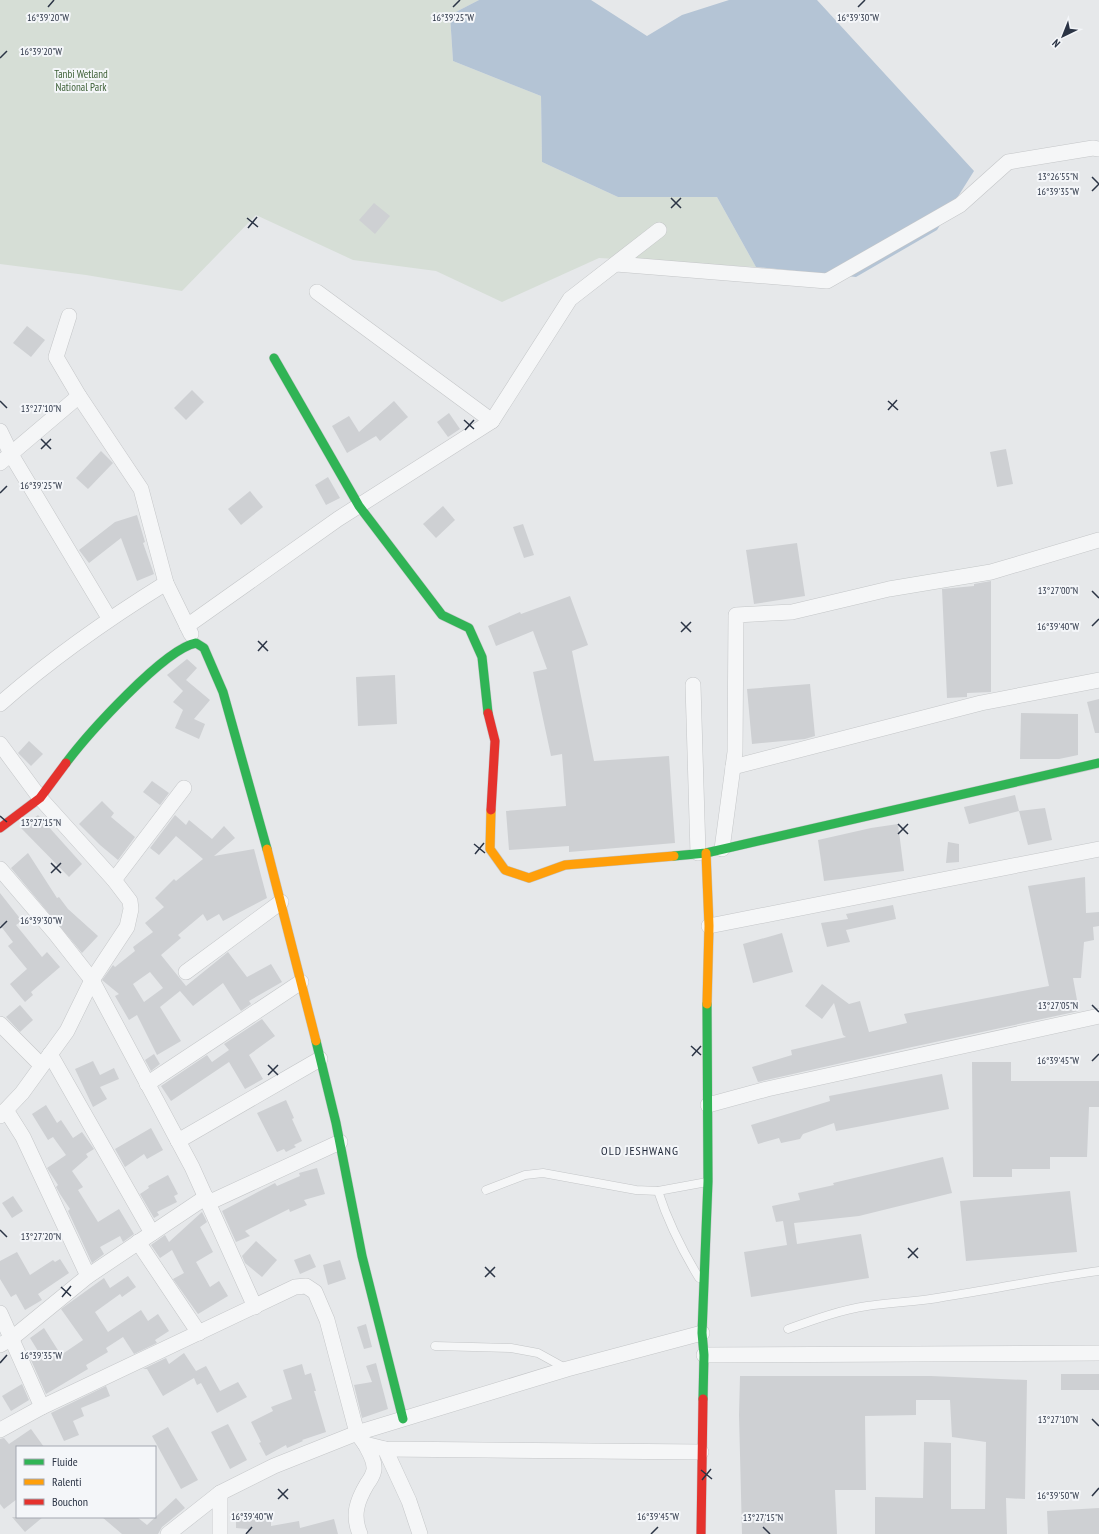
<svg xmlns="http://www.w3.org/2000/svg" width="1099" height="1534" font-family="'PT Sans Narrow',sans-serif">
<style>
.green{fill:#d6ded6}
.water{fill:#b4c4d5}
.building{fill:#ced0d3;fill-rule:evenodd}
.lines{fill:none;stroke-linecap:round;stroke-linejoin:round}
.lane-casing{stroke:#c4c6c8;stroke-width:9}
.street-casing{stroke:#c4c6c8;stroke-width:16}
.fast-casing{stroke:#c4c6c8;stroke-width:10}
.slow-casing{stroke:#c4c6c8;stroke-width:10}
.jam-casing{stroke:#c4c6c8;stroke-width:10}
.lane{stroke:#f5f6f7;stroke-width:8}
.street{stroke:#f5f6f7;stroke-width:15}
.fast{stroke:#30b455;stroke-width:9}
.slow{stroke:#ff9f0a;stroke-width:9}
.jam{stroke:#e5322d;stroke-width:9}
.ticks{fill:none;stroke:#2b3445;stroke-width:1.5}
.labels{text-anchor:middle;stroke-width:4;stroke-linejoin:round;paint-order:stroke}
.park-label{font-size:11px;fill:#3f6138;stroke:#f4f6f9}
.neighbourhood-label{font-size:12px;letter-spacing:1px;fill:#1d2536;stroke:#f4f6f9}
.ticks-label{font-size:10px;text-anchor:middle;fill:#2b3445;stroke:#f4f6f9;stroke-width:4;stroke-linejoin:round;paint-order:stroke}
</style>
<rect width="100%" height="100%" fill="#e6e8ea"/>
<path class="green" d="M0,0H479L450,15L453,61L541,96L542,162L618,197H717L756,267L599,258L502,302L436,271L353,260L256,215L182,291L86,275L0,264Z"/>
<path class="water" d="M479,0H591L647,36L682,15L729,0H817L974,171L937,230L856,277L756,267L717,197H618L542,162L541,96L453,61L450,15Z"/>
<g class="building">
<path d="M374,203L390,216L375,234L359,220Z"/>
<path d="M27,326L45,340L31,357L13,343Z"/>
<path d="M192,390L204,402L186,420L174,408Z"/>
<path d="M394,401L408,417L380,441L376,436L347,453L332,426L349,416L359,432Z"/>
<path d="M449,413L460,429L448,437L437,422Z"/>
<path d="M1006,449L1013,484L997,487L990,452Z"/>
<path d="M101,451L113,463L88,489L76,478Z"/>
<path d="M328,477L340,498L326,505L315,485Z"/>
<path d="M250,491L263,507L241,525L228,509Z"/>
<path d="M443,506L455,520L436,538L423,524Z"/>
<path d="M137,515L145,542L143,543L154,574L137,581L121,538L89,563L79,550L115,522Z"/>
<path d="M523,524L534,555L524,558L513,527Z"/>
<path d="M797,543L805,596L754,604L746,550Z"/>
<path d="M991,581V692L967,693V697L947,698L942,589L974,586V584Z"/>
<path d="M570,596L588,645L572,651L594,761L669,756L675,843L569,852V846L509,850L506,811L566,806L562,754L551,756L533,672L547,669L533,631L496,646L488,626L520,612L521,614Z"/>
<path d="M187,659L197,668L186,680L210,700L194,719L205,724L199,739L175,728L183,710L173,702L183,691L167,675Z"/>
<path d="M395,675L397,724L358,726L356,677Z"/>
<path d="M810,684L815,736L805,739L752,744L747,689Z"/>
<path d="M1099,699V733H1095L1087,702Z"/>
<path d="M1021,713L1078,714V755L1059,759H1020Z"/>
<path d="M29,741L43,754L31,766L18,753Z"/>
<path d="M152,781L169,793L160,805L143,792Z"/>
<path d="M1015,795L1019,811L969,824L964,807Z"/>
<path d="M102,801L114,813L111,817L135,837L118,860L100,845L79,824Z"/>
<path d="M1045,808L1052,840L1028,845L1019,811Z"/>
<path d="M38,815L82,864L69,877L21,828Z"/>
<path d="M175,815L186,825L189,820L212,839L224,826L235,838L214,856L254,849L267,898L223,921L219,914L207,921L203,914L178,935L181,938L161,955L186,986L228,952L247,977L271,964L282,982L249,1001L251,1004L241,1011L223,983L193,1006L180,991L160,1007L181,1041L157,1055L137,1015L129,1020L115,996L119,994L102,980L113,965L115,967L135,951L133,947L153,932L145,923L164,907L155,898L174,879L176,881L203,859L176,836L159,855L150,848ZM150,972L163,988L144,1002L133,984Z"/>
<path d="M898,824L904,871L824,881L818,840L871,828Z"/>
<path d="M948,842L959,844V862L946,863Z"/>
<path d="M28,853L57,898L59,897L68,909L98,936L82,953L11,868Z"/>
<path d="M1085,877L1086,913L1099,912V926L1093,927L1094,940L1084,942L1081,978H1073L1079,1011L912,1047L758,1082L752,1067L792,1055L791,1050L846,1037L843,1035L834,1003L822,1019L805,1006L822,984L849,1004L860,1001L869,1032L907,1023L904,1014L1049,986L1028,886Z"/>
<path d="M0,893L22,921L16,925L42,957L47,952L60,967L31,992L33,995L25,1002L10,984L27,969L8,946L13,942L0,925Z"/>
<path d="M893,905L896,919L846,930L850,942L827,947L821,923L848,919L846,914Z"/>
<path d="M782,933L793,972L753,983L743,944Z"/>
<path d="M20,1005L33,1020L20,1032L6,1017Z"/>
<path d="M262,1019L275,1036L249,1055L263,1079L245,1089L229,1062L171,1101L161,1086L207,1055L212,1062L229,1050L224,1044Z"/>
<path d="M154,1054L160,1064L151,1071L145,1060Z"/>
<path d="M93,1061L100,1075L114,1068L119,1079L100,1087L107,1099L93,1107L75,1069Z"/>
<path d="M972,1062H1011V1081H1099V1107H1089L1087,1157H1050V1169H1012V1177H973Z"/>
<path d="M942,1074L949,1109L836,1131L834,1123L803,1134L800,1139L781,1143L779,1138L758,1144L751,1125L830,1101L829,1096Z"/>
<path d="M286,1100L294,1118L292,1119L302,1141L294,1145L296,1147L286,1152L284,1149L277,1152L257,1113Z"/>
<path d="M46,1105L57,1123L61,1120L73,1138L82,1132L94,1149L86,1154L88,1157L72,1171L83,1187L78,1190L98,1222L119,1209L134,1234L123,1242L120,1236L100,1247L104,1254L92,1263L68,1211L70,1209L60,1194L56,1187L58,1185L47,1168L66,1155L53,1137L48,1140L32,1114Z"/>
<path d="M151,1128L163,1150L147,1159L144,1154L125,1167L115,1149Z"/>
<path d="M943,1157L952,1193L859,1216L794,1223L797,1244L861,1234L869,1278L751,1297L744,1252L787,1245L783,1221L776,1222L772,1206L800,1200L798,1193L834,1185L833,1183Z"/>
<path d="M317,1168L325,1194L304,1200L307,1205L290,1212L289,1209L245,1231L250,1236L236,1242L222,1211L275,1183L277,1186L300,1176L299,1173Z"/>
<path d="M168,1175L178,1194L174,1196L177,1202L157,1212L159,1215L154,1218L140,1194L149,1188L148,1186Z"/>
<path d="M1070,1191L1077,1252L966,1261L960,1201Z"/>
<path d="M13,1196L23,1211L12,1218L2,1203Z"/>
<path d="M202,1212L207,1222L200,1227L213,1252L196,1262L210,1287L219,1281L228,1296L198,1314L173,1279L184,1273L172,1250L160,1258L151,1245L165,1235L169,1242Z"/>
<path d="M256,1241L277,1260L262,1277L245,1263L242,1256Z"/>
<path d="M17,1252L30,1275L53,1260L55,1262L60,1259L69,1273L38,1294L42,1300L25,1310L16,1294L11,1297L0,1279V1261Z"/>
<path d="M310,1254L316,1267L300,1274L294,1260Z"/>
<path d="M340,1260L346,1279L328,1285L323,1265Z"/>
<path d="M128,1276L136,1287L122,1297L120,1294L95,1312L108,1332L141,1310L148,1321L158,1314L169,1331L155,1340L157,1343L134,1354L123,1337L106,1348L108,1352L86,1365L88,1369L46,1394L31,1360L30,1356L38,1351L30,1338L44,1328L61,1355L83,1340L61,1309L104,1278L110,1288Z"/>
<path d="M366,1324L372,1347L364,1349L357,1327Z"/>
<path d="M184,1353L196,1371L206,1366L220,1391L238,1382L247,1397L217,1413L201,1383L197,1385L194,1378L163,1396L147,1369H143L166,1358L169,1364Z"/>
<path d="M376,1363L388,1409L362,1418L354,1385L372,1382L366,1366Z"/>
<path d="M302,1364L305,1375L311,1373L316,1391H314L326,1432L302,1440L303,1441L287,1448L286,1445L266,1456L259,1443L261,1442L251,1422L273,1411L271,1407L292,1399L283,1370Z"/>
<rect x="1061" y="1374" width="38" height="16"/>
<path d="M740,1376H931L1027,1380L1025,1499L1006,1498L1007,1534H875V1497L923,1498L924,1442L951,1443V1509H985L986,1442L952,1437L950,1400H916V1415L865,1416L866,1490H835L837,1534H742L739,1415Z"/>
<path d="M22,1384L29,1400L11,1411L2,1396Z"/>
<path d="M106,1386L110,1396L81,1408L84,1416L73,1421L79,1435L64,1441L51,1413Z"/>
<path d="M228,1424L247,1460L230,1469L211,1432Z"/>
<path d="M168,1427L198,1480L181,1489L152,1436Z"/>
<path d="M31,1429L44,1447H17V1499L4,1509L0,1504V1439L4,1438L9,1444Z"/>
<path d="M176,1498L185,1508L162,1527L158,1534H122L102,1517H137L147,1525Z"/>
<path d="M1099,1508V1534H1048L1047,1511Z"/>
<path d="M236,1516L271,1518V1526L299,1521L300,1528L334,1519L338,1534H248V1529L236,1528Z"/>
<path d="M12,1517H43L25,1532Z"/>
</g>
<g class="lines">
<g class="lane-casing">
<g id="lane">
<path d="M486,1190L525,1175L543,1173L636,1190L658,1191L707,1182"/>
<path d="M658,1191C668,1222 682,1250 699,1278"/>
<path d="M788,1329C813,1320 840,1310 867,1306C892,1302 917,1302 943,1297C995,1289 1046,1278 1099,1271"/>
<path d="M435,1346L511,1348L538,1353L567,1369"/>
</g>
</g>
<g class="street-casing">
<g id="street">
<path d="M616,264L827,281L960,205L1008,162L1093,148L1099,149"/>
<path d="M69,316L56,357L79,396L141,489L166,583L191,634"/>
<path d="M492,421L570,299L659,230"/>
<path d="M0,431L12,456L109,618"/>
<path d="M0,463L79,396"/>
<path d="M187,626L338,519L492,421L317,292"/>
<path d="M693,685L698,853"/>
<path d="M0,704C52,658 108,619 166,583"/>
<path d="M0,744L40,798L114,880L130,901L131,909L127,927L92,980L67,1031L22,1093L0,1116"/>
<path d="M733,767L981,703L1099,680"/>
<path d="M722,849L735,752L736,615L792,612L889,589L991,572L1099,540"/>
<path d="M0,869L55,933L92,980L192,1167L255,1307"/>
<path d="M114,880L184,788"/>
<path d="M709,926L1099,849"/>
<path d="M186,972L281,902"/>
<path d="M0,1024L41,1065"/>
<path d="M50,1054L152,1233"/>
<path d="M147,1084L301,982"/>
<path d="M708,1105L767,1089L1099,1016"/>
<path d="M6,1110L23,1137L88,1276"/>
<path d="M178,1141L320,1059"/>
<path d="M208,1203L340,1142"/>
<path d="M138,1242L199,1333"/>
<path d="M0,1313L42,1407"/>
<path d="M0,1345L11,1339L88,1276L206,1197"/>
<path d="M704,1355L1099,1353"/>
<path d="M0,1430L42,1407L295,1287L306,1286L315,1292L327,1320L357,1433L365,1444L385,1449L701,1452"/>
<path d="M385,1449L409,1501L420,1534"/>
<path d="M220,1493V1534"/>
<path d="M168,1534L220,1493L274,1466L357,1433L567,1369L702,1333"/>
<path d="M360,1534C352,1515 357,1501 367,1484C370,1480 373,1475 374,1470C375,1460 369,1452 365,1444"/>
</g>
</g>
<g class="fast-casing">
<g id="fast">
<path d="M274,358L359,506L442,615L469,628L482,657L488,713"/>
<path d="M66,763C87,735 164,649 196,643L204,648L223,692L267,849"/>
<path d="M674,856L706,853L1099,763"/>
<path d="M316,1041L336,1123L362,1256L403,1419"/>
<path d="M703,1399L704,1355L702,1333L708,1181L707,1004"/>
</g>
</g>
<g class="slow-casing">
<g id="slow">
<path d="M491,810L490,849L505,870L529,878L565,865L674,856"/>
<path d="M267,849L316,1041"/>
<path d="M706,853L709,926L707,1004"/>
</g>
</g>
<g class="jam-casing">
<g id="jam">
<path d="M488,713L495,741L491,810"/>
<path d="M0,828L40,798L66,763"/>
<path d="M701,1534L703,1399"/>
</g>
</g>
<use href="#lane" class="lane"/>
<use href="#street" class="street"/>
<use href="#fast" class="fast"/>
<use href="#slow" class="slow"/>
<use href="#jam" class="jam"/>
</g>
<path class="ticks" d="M48,7L54,0M453,7L460,0M858,7L865,0M0,58L7,51M1092,177L1099,184M1092,191L1099,184M671,198L681,208M671,208L681,198M247,218L258,227M248,228L257,217M0,401L7,408M888,401L898,410M888,410L897,400M464,420L474,429M465,430L474,420M41,439L51,449M41,449L51,439M0,493L7,486M1092,591L1099,598M681,622L691,632M1092,626L1099,619M681,632L691,622M258,641L268,651M258,651L267,641M0,816L7,822M898,824L908,834M898,834L908,824M474,844L485,853M475,854L484,843M51,863L61,873M51,873L61,863M0,928L7,921M1092,1005L1099,1012M691,1046L701,1055M692,1056L701,1046M1092,1061L1099,1054M268,1065L278,1075M268,1075L278,1065M0,1230L7,1237M908,1248L918,1258M908,1258L918,1248M485,1267L495,1277M485,1277L495,1267M61,1287L71,1296M62,1297L71,1286M0,1363L7,1355M1092,1419L1099,1426M701,1470L712,1479M702,1480L711,1469M278,1489L288,1499M1092,1496L1099,1488M278,1499L288,1489M763,1527L770,1534M246,1534L252,1527M651,1534L658,1527"/>
<g class="labels">
<g class="park-label">
<text x="81" y="78">Tanbi Wetland<tspan x="81" dy="13">National Park</tspan></text>
</g>
<g class="neighbourhood-label">
<text x="640" y="1155">OLD JESHWANG</text>
</g>
</g>
<g class="ticks-label">
<text x="48" y="21">16°39'20"W</text>
<text x="453" y="21">16°39'25"W</text>
<text x="858" y="21">16°39'30"W</text>
<text x="41" y="55">16°39'20"W</text>
<text x="1058" y="180">13°26'55"N</text>
<text x="1058" y="195">16°39'35"W</text>
<text x="41" y="412">13°27'10"N</text>
<text x="41" y="489">16°39'25"W</text>
<text x="1058" y="594">13°27'00"N</text>
<text x="1058" y="630">16°39'40"W</text>
<text x="41" y="826">13°27'15"N</text>
<text x="41" y="924">16°39'30"W</text>
<text x="1058" y="1009">13°27'05"N</text>
<text x="1058" y="1064">16°39'45"W</text>
<text x="41" y="1240">13°27'20"N</text>
<text x="41" y="1359">16°39'35"W</text>
<text x="1058" y="1423">13°27'10"N</text>
<text x="1058" y="1499">16°39'50"W</text>
<text x="252" y="1520">16°39'40"W</text>
<text x="658" y="1520">16°39'45"W</text>
<text x="763" y="1521">13°27'15"N</text>
</g>
<rect x="16" y="1446" width="140" height="72" fill="#f4f6f9" stroke="#a4a8b1"/>
<rect x="24" y="1459" width="20" height="6" fill="#30b455" stroke="#a4a8b1"/>
<text x="52" y="1466" font-size="12" fill="#2b3445">Fluide</text>
<rect x="24" y="1479" width="20" height="6" fill="#ff9f0a" stroke="#a4a8b1"/>
<text x="52" y="1486" font-size="12" fill="#2b3445">Ralenti</text>
<rect x="24" y="1499" width="20" height="6" fill="#e5322d" stroke="#a4a8b1"/>
<text x="52" y="1506" font-size="12" fill="#2b3445">Bouchon</text>
<g transform="translate(1063 36) rotate(223)" stroke="#f4f6f9" stroke-width="3" paint-order="stroke">
<path d="M0-3L7 15L0 10L-7 15Z" fill="#2b3445"/>
<text y="-6" font-size="11" font-weight="bold" text-anchor="middle" fill="#2b3445">N</text>
</g>
</svg>
